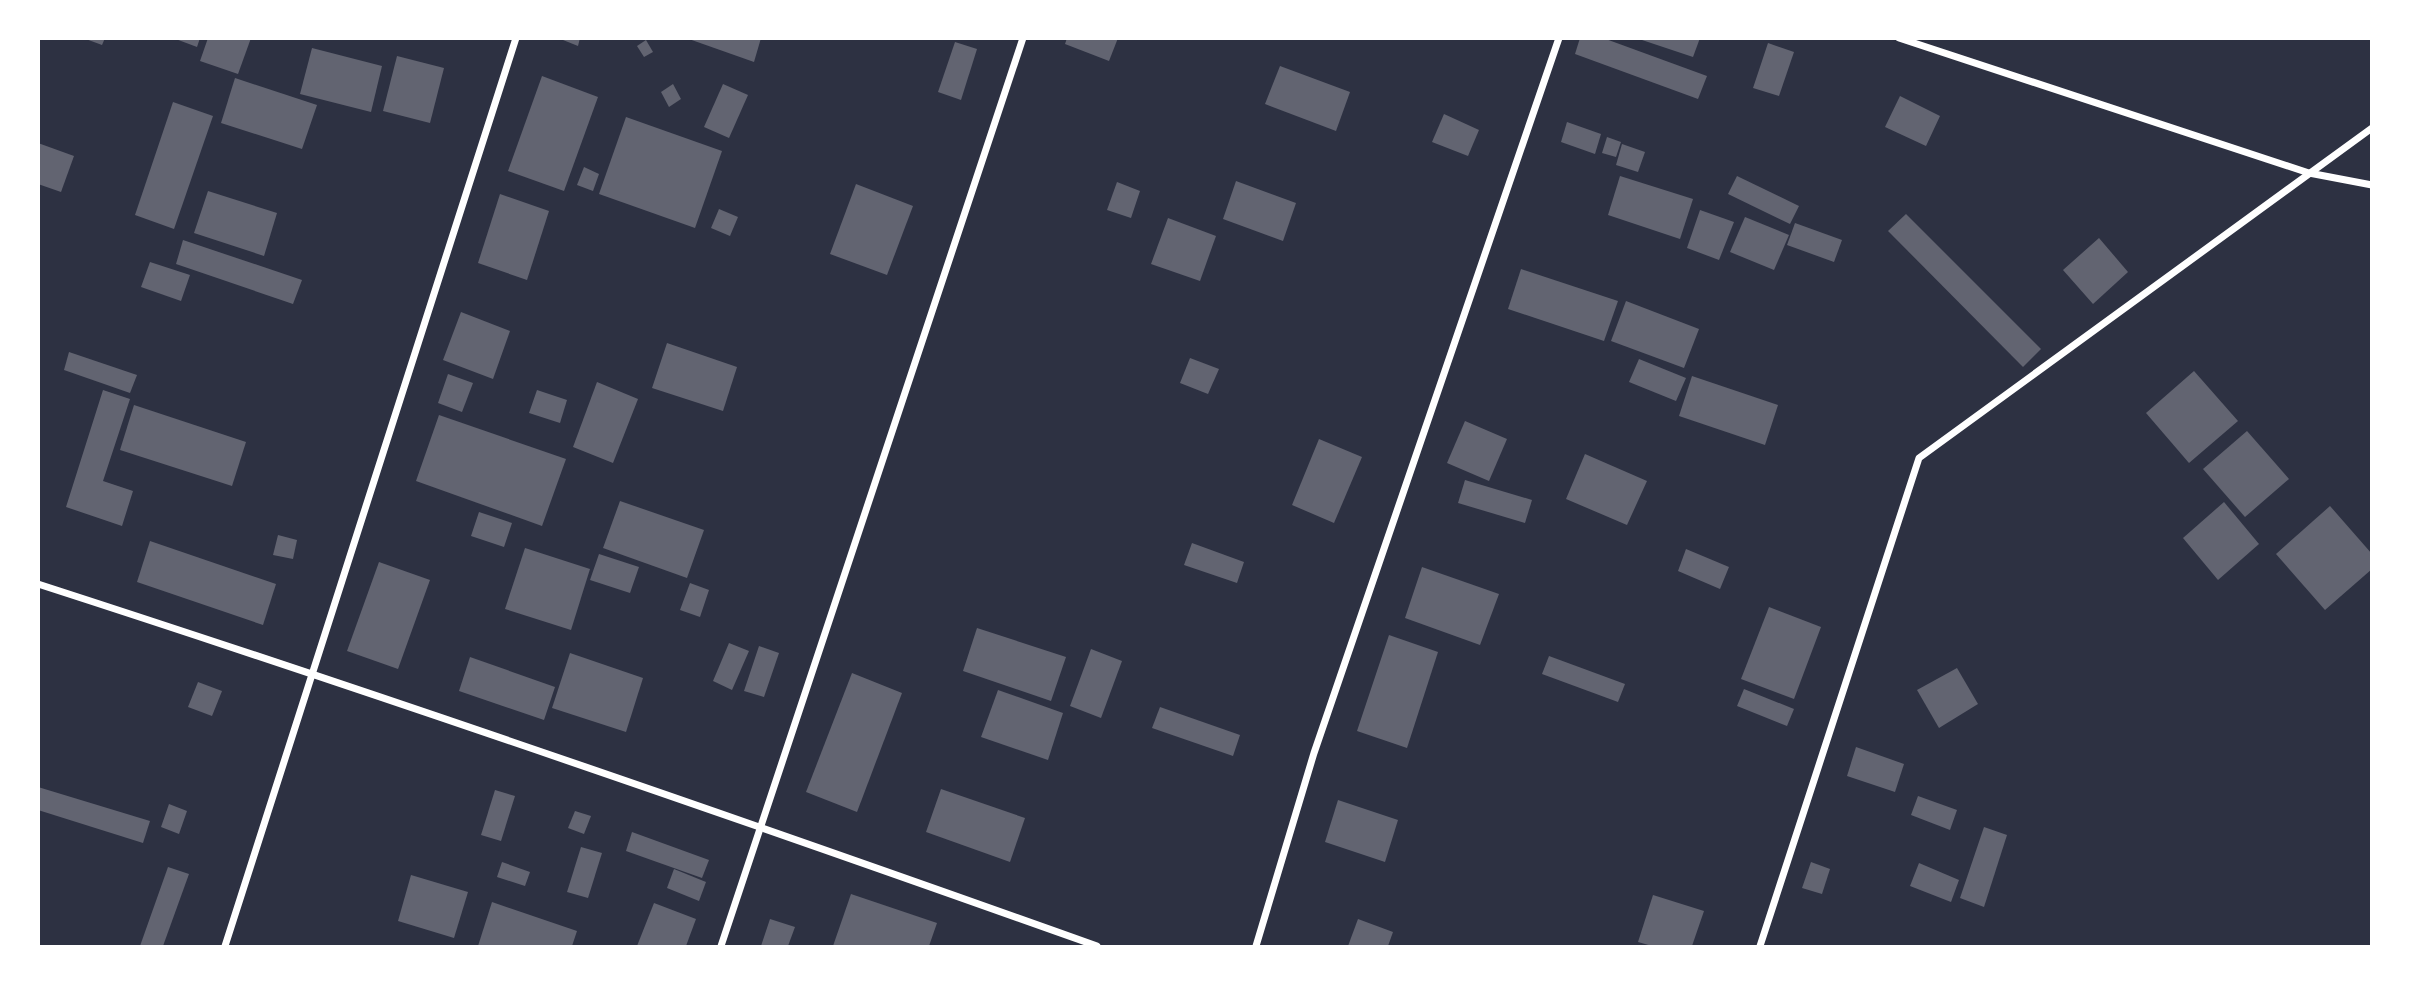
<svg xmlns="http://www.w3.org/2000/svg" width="2410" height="985" font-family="Mulish,sans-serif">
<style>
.building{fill:#626471}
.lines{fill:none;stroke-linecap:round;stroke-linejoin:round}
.minor{stroke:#fff;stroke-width:7}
</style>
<rect width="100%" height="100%" fill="#2d3142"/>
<g class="building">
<path d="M83,38H105L102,45Z"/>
<path d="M173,38H200L197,47Z"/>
<path d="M208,38H251L238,74L200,61Z"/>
<path d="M558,38H580L578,46Z"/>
<path d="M686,38H761L754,62Z"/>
<path d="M1067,38H1118L1109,61L1065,44Z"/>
<path d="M1580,38H1603L1707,76L1698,99L1575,54Z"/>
<path d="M1636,38H1700L1693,57Z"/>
<path d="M646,40L653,52L644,57L637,46Z"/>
<path d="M955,42L977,49L961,100L938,92Z"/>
<path d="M1768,43L1794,52L1779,96L1753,88Z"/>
<path d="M312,48L382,66L371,112L300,94Z"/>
<path d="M397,56L444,68L430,123L383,111Z"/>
<path d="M1280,66L1350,92L1336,131L1265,104Z"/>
<path d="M542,76L598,97L564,191L508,171Z"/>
<path d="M235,78L317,105L302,149L221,123Z"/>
<path d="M673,84L681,99L669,107L661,92Z"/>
<path d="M723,84L748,95L729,138L704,127Z"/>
<path d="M1900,96L1940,116L1926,146L1885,127Z"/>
<path d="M173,102L213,116L174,229L135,215Z"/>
<path d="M1444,114L1479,130L1468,156L1432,142Z"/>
<path d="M626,117L722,151L695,228L599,194Z"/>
<path d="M1567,122L1601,134L1595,154L1561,142Z"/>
<path d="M1607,137L1621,142L1616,157L1602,153Z"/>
<path d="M38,143L74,156L61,192L38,184Z"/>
<path d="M1622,144L1645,152L1638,172L1616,165Z"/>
<path d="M584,167L599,174L593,191L577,185Z"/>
<path d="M1620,176L1693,199L1680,239L1608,215Z"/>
<path d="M1737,176L1799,206L1790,224L1728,194Z"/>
<path d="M1236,181L1296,203L1283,241L1223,219Z"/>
<path d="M1117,182L1140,191L1131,218L1107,210Z"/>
<path d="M856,184L913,206L887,275L830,254Z"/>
<path d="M208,191L277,213L264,256L194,233Z"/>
<path d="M500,194L549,211L527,280L478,263Z"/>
<path d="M719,209L738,217L730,236L711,228Z"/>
<path d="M1700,210L1734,222L1719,260L1687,248Z"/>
<path d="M1906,214L2041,349L2023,367L1888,231Z"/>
<path d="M1745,217L1789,235L1774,270L1730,252Z"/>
<path d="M1168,218L1216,236L1200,281L1151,264Z"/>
<path d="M1795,223L1842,240L1834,262L1787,245Z"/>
<path d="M2099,238L2128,272L2093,304L2063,270Z"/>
<path d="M183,240L302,280L293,304L176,264Z"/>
<path d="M150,262L190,275L181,301L141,287Z"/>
<path d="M1521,269L1618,301L1604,341L1508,309Z"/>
<path d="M1626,301L1699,329L1684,368L1611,341Z"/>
<path d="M461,312L510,331L493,379L443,360Z"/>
<path d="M667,343L737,367L723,411L652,388Z"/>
<path d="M69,352L137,375L130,393L64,370Z"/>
<path d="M1190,358L1219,369L1208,394L1180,383Z"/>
<path d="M1639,359L1686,378L1676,401L1629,382Z"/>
<path d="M2194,371L2238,421L2189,463L2146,413Z"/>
<path d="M448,374L473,383L462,412L438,403Z"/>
<path d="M1692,376L1778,405L1765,445L1679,416Z"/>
<path d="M597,382L638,399L613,463L573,447Z"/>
<path d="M103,390L130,399L103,481L133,491L122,526L66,507Z"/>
<path d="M537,390L567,400L560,423L529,413Z"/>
<path d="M134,405L246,442L232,486L120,450Z"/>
<path d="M439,415L566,459L542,526L416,481Z"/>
<path d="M1465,421L1507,439L1489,481L1447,463Z"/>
<path d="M2247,431L2289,479L2245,517L2203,469Z"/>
<path d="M1319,439L1362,457L1334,523L1292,505Z"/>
<path d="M1585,454L1647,481L1627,525L1566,499Z"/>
<path d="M1465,480L1532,500L1525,523L1458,503Z"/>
<path d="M620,501L704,530L687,578L603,548Z"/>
<path d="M2224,502L2259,544L2218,580L2183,538Z"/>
<path d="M2330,506L2372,554V569L2325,610L2276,554Z"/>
<path d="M479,512L512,523L504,547L471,536Z"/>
<path d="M278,535L297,540L293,559L273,555Z"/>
<path d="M150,541L276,584L263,625L137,582Z"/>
<path d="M1192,543L1244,562L1237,583L1184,565Z"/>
<path d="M525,548L590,569L571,630L505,609Z"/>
<path d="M1686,549L1729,567L1720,589L1678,571Z"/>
<path d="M599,554L639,567L630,593L590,580Z"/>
<path d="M379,562L430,580L398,669L347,651Z"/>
<path d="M1422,567L1499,594L1480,645L1405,618Z"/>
<path d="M690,583L709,590L700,617L680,610Z"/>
<path d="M1769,607L1821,627L1794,699L1741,679Z"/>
<path d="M977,628L1066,657L1051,701L963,671Z"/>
<path d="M1389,635L1438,652L1407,748L1357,731Z"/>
<path d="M729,643L749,651L732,690L713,681Z"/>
<path d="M759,646L779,653L764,697L744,691Z"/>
<path d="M1091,649L1122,661L1101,718L1070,706Z"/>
<path d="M570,653L643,678L626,732L552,708Z"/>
<path d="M1549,656L1625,684L1618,702L1542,674Z"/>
<path d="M470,657L555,687L544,720L459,691Z"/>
<path d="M1957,668L1978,704L1939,728L1917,690Z"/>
<path d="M852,673L902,693L857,812L806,792Z"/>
<path d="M198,682L222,691L212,716L188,707Z"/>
<path d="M1744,689L1794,709L1787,726L1737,706Z"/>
<path d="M998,690L1063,713L1048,760L981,737Z"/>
<path d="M1160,707L1240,735L1233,756L1152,728Z"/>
<path d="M1856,747L1904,764L1895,792L1847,776Z"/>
<path d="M38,787L150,821L143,843L38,810Z"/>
<path d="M941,789L1025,818L1010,862L926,832Z"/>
<path d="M495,790L515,796L501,841L481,835Z"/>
<path d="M1918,796L1957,810L1950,830L1911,815Z"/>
<path d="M1338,800L1398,820L1385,862L1325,842Z"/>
<path d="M169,804L187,811L179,834L161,827Z"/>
<path d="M575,811L591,816L584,834L568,828Z"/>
<path d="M1984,827L2007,835L1984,907L1960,898Z"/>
<path d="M632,832L709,860L702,878L626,851Z"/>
<path d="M581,847L602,853L588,898L567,892Z"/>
<path d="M502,862L530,872L525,886L497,877Z"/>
<path d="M1811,862L1830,869L1822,894L1802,888Z"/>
<path d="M1919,863L1959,880L1951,902L1910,886Z"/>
<path d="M168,867L189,874L163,946H140Z"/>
<path d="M674,869L706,882L699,901L667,888Z"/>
<path d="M411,875L468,892L454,938L398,921Z"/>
<path d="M851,894L937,923L929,946H833Z"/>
<path d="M1653,895L1704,911L1692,946H1652L1638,942Z"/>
<path d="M492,902L577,931L572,946H478Z"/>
<path d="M654,903L696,919L686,946H637Z"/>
<path d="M770,919L795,927L788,946H761Z"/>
<path d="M1358,919L1393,932L1388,946H1348Z"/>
</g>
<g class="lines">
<g class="minor">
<path d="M1899,38L2309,173L2372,185"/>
<path d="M38,584C394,699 746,821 1097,946"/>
<path d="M225,946L516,38"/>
<path d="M721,946L1023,38"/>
<path d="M1256,946L1314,753L1559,38"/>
<path d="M1760,946L1919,458L2372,128"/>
</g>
</g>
<rect width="2410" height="985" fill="none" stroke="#ffffff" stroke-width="80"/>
</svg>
